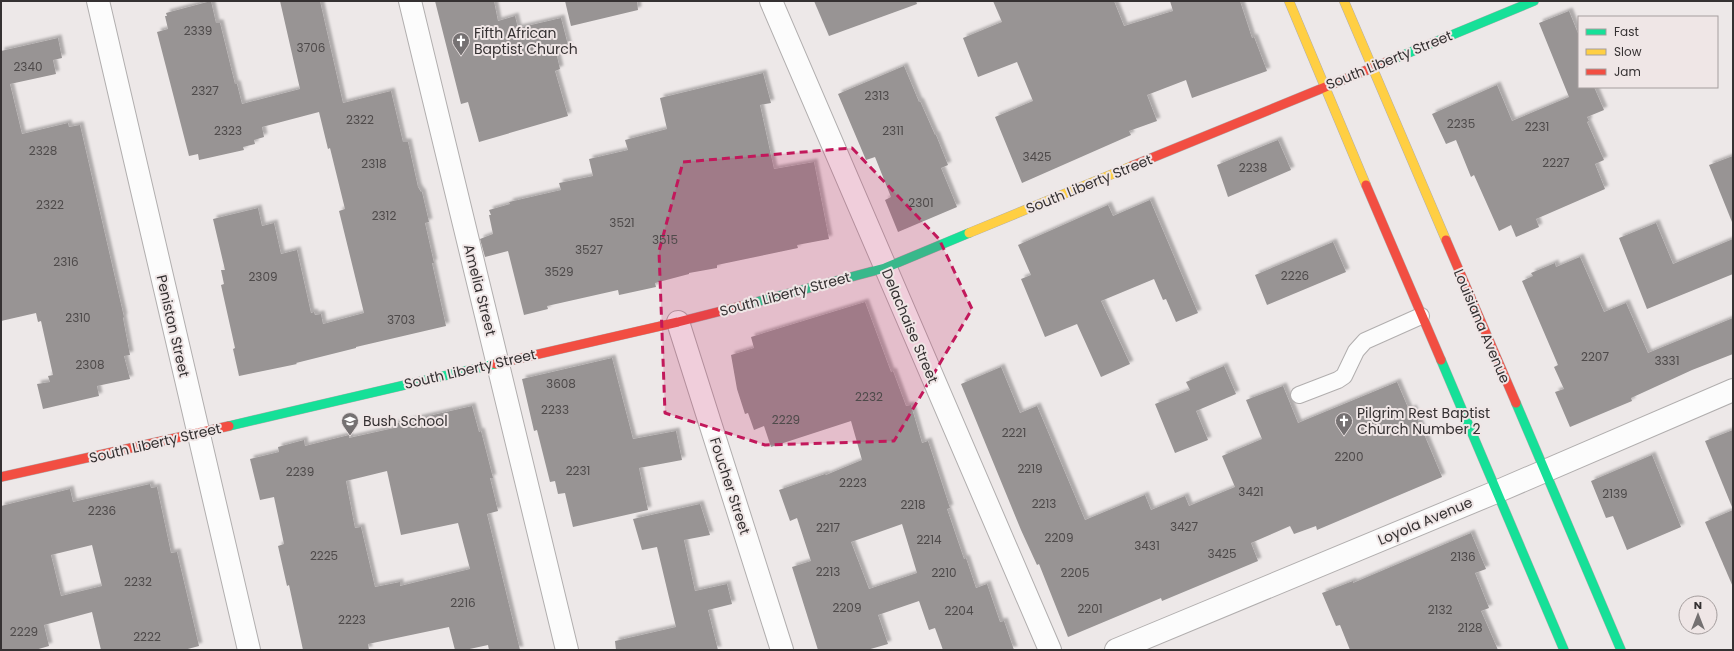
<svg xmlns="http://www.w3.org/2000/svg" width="1734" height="651" font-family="Poppins,sans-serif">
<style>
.building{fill:#989494;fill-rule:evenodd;filter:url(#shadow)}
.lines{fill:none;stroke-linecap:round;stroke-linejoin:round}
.lane-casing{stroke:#b1aeae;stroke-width:18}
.street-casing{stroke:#b1aeae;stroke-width:24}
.fast-casing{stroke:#b1aeae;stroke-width:10}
.slow-casing{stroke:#b1aeae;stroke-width:10}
.jam-casing{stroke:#b1aeae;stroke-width:10}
.lane{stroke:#fcfcfc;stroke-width:16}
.street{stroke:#fcfcfc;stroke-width:22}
.fast{stroke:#16e098;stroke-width:9}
.slow{stroke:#ffcf43;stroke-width:9}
.jam{stroke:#f24e42;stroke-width:9}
.marked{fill:#c2185b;fill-opacity:0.2;stroke:#c2185b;stroke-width:3;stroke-dasharray:8 5;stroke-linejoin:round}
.labels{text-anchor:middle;stroke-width:4;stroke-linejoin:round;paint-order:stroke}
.number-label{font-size:12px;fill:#4e4a4a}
.poi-label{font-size:14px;fill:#353132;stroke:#efe6e6;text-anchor:start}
.street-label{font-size:14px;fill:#353132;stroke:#efe6e6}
</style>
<defs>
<filter id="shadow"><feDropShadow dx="3.5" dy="-3.5" stdDeviation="1" flood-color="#0004"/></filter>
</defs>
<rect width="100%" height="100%" fill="#ede8e8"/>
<g class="building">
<path d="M211,1L216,23H220L235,84H237L242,104L300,89L280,1H320L343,103L391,91L403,142H408L418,187L421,192H422L429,222L425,223L434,263H432L446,326L356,347V348L296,363L297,364L239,376L233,349L235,348L221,285L224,284L221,270H225L213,219L258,208L262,226L274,223L281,254L297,250L311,313L314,312L315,315L321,314L323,324L364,313L339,211L345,209L330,148L328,149L319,112L262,127L264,137L254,140L255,144L243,147L244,150L199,160L198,154L189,156L157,32L168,29L165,16H167L166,13Z"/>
<path d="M435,1H494L498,21L515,16L518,28L561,18L569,49L556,52L560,69L555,71L568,116L479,142L468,102L461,104Z"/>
<path d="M565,1H637L638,10L571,26Z"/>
<path d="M814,1H916L917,4L829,36Z"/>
<path d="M993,1H1114L1124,26L1173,11L1170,1H1240L1252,38L1254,37L1267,71L1192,98L1186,80L1147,95L1157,121L1129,131L1131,135L1022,183L995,117L1033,101L1017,62L978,77L963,38L1002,22Z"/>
<path d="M1569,11L1579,36V87H1594L1604,110L1587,117L1589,121L1587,122L1604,160L1595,164L1605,189L1536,219L1539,227L1516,237L1511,225L1499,231L1474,175L1471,177L1456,140L1446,144L1432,114L1497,85L1512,121L1569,97L1539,23Z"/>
<path d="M58,38L62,58L53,60L56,74L10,84L22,134L68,123L69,127L80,125L124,317L123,318L130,355L124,356L130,379L97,386L99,396L43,409L37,384L50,382L48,376L53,375L41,321L38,322L36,313L1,321V51Z"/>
<path d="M904,66L919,102L920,101L935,135H936L948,165L941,168L957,207L898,232L885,200L891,197L875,157L866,160L838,94Z"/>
<path d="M763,73L771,103L760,105L774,169L814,162L829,239L797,245L798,248L717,265V268L689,273V274L655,283L656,287L619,295L618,290L547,306L548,309L524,315L508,251L485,257L480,239L493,234L489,215H491L489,210L510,204L509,202L561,190L559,183L593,176L589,159L628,150L625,140L667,129L660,98Z"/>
<path d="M1278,140L1291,170L1228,197L1217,165Z"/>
<path d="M1733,156V222H1732L1709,165Z"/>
<path d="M1150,200L1198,313L1176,322L1166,299L1163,300L1154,279L1101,301L1130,364L1101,377L1077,324L1045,337L1021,279L1031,275L1018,245L1108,205L1113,216Z"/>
<path d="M1656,223L1673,264L1733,239V274L1647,309L1619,238Z"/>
<path d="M1333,242L1346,272L1267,305L1255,275Z"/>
<path d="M1580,257L1604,312L1626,303L1648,353L1733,318V354L1692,370L1631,398L1632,401L1570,427L1555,392L1564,389L1554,367L1558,365L1522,281L1533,276L1531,273L1555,263L1556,267Z"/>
<path d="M865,302L891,372L893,371L906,406L911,405L922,443L928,441L950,508L947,509L964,559L966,558L976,588L987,584L1000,622L1004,621L1014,650H943L935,628L929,630L919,601L878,615L888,644L867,650H818L792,567L811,561L797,518L790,521L779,490L825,474L826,475L862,460L851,421L771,447L764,426L754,430L748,413L745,414L737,389L731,355L754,348L751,337ZM902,524L917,573L869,589L851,542Z"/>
<path d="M612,358L633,439L676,431L682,460L639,468L648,510L573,527L565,493L558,494L555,481L550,482L537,430L534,431L522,379Z"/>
<path d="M1224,366L1236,394L1196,411L1208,440L1175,453L1155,404L1190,390L1186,382Z"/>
<path d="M1001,367L1020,413L1037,406L1085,520L1145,495L1151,510L1185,496L1189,506L1235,487L1222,456L1262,439L1246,400L1283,386L1298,423L1397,382L1409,410L1413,408L1442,477L1317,530L1316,526L1294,534L1290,526L1251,543L1258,561L1162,601L1161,598L1068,637L1039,564L1037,565L1021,530L961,384Z"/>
<path d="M472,406L479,432L481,431L493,478H490L498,511L487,514L520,650H489L488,645L465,650H455L449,627L368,644L369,650H303L289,585L287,586L278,546L284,544L274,497L260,500L250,459L279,452L278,447L304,440L305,446L349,435V438L394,428V424ZM387,471L401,535L458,523L470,569L400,586V582L375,587L361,527L355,528L346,481Z"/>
<path d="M1733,430V507H1732L1705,441Z"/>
<path d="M1652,455L1681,527L1627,550L1613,516L1606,518L1591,481Z"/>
<path d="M150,484L151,488L157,487L171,553L177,552L199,646L184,650H101L92,612L44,625L49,646L35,650H1V506L70,489L73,502ZM92,545L102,586L61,596L51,555Z"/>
<path d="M700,504L710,535L684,540L695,591L727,584L732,604L708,610L718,650H616L615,641L676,627L657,547L642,550L633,519Z"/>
<path d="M1733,510V587L1705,522Z"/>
<path d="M1471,533L1486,569L1475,573L1489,608L1481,611L1498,650H1350L1340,625L1336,626L1322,593L1353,581V583Z"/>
</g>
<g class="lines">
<g class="lane-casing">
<path id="lane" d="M1299,395L1338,380L1344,376L1356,351L1365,341L1421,316"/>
</g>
<g class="street-casing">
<g id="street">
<path d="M98,1L249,650"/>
<path d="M410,1L567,650"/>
<path d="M771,1L1050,650"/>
<path d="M678,322L782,650"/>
<path d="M1116,650L1496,492L1733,390"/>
</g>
</g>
<g class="fast-casing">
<g id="fast">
<path d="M1389,61L1534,1"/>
<path d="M741,306L885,268L969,233"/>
<path d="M1441,360L1564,650"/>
<path d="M1516,403L1621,650"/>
<path d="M229,426L495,364"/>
</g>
</g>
<g class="slow-casing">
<g id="slow">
<path d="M1289,1L1366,185"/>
<path d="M1344,1L1446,240"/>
<path d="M969,233L1132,166"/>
</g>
</g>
<g class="jam-casing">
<g id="jam">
<path d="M1132,166L1389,61"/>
<path d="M1366,185L1441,360"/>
<path d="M1446,240L1516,403"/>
<path d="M495,364L678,322L741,306"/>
<path d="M1,477L229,426"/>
</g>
</g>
<use href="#lane" class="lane"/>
<use href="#street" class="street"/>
<use href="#fast" class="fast"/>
<use href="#slow" class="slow"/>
<use href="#jam" class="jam"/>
</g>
<path class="marked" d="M852,148L939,239L972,309L894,441L765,445L665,413L659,251L683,162Z"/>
<defs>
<g id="church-pin" transform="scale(0.9)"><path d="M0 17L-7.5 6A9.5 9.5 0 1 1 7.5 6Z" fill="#757172" stroke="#efe6e6"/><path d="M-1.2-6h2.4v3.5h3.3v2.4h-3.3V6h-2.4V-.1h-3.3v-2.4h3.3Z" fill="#fff"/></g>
<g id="school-pin" transform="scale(0.9)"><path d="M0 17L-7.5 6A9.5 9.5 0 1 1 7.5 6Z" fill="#757172" stroke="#efe6e6"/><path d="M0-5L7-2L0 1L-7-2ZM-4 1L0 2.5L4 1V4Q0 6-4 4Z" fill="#fff"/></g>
</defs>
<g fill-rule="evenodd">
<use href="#church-pin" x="461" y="41"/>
<use href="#school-pin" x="350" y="421"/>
<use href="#church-pin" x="1344" y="421"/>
</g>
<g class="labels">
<g class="number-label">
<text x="198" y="35">2339</text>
<text x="311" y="52">3706</text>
<text x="28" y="71">2340</text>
<text x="205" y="95">2327</text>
<text x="877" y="100">2313</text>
<text x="360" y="124">2322</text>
<text x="1461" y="128">2235</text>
<text x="1537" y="131">2231</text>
<text x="228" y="135">2323</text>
<text x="893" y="135">2311</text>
<text x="43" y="155">2328</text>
<text x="1037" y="161">3425</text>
<text x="1556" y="167">2227</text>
<text x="374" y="168">2318</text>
<text x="1253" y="172">2238</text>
<text x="921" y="207">2301</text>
<text x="50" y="209">2322</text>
<text x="384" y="220">2312</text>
<text x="622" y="227">3521</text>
<text x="665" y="244">3515</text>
<text x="589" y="254">3527</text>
<text x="66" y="266">2316</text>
<text x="559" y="276">3529</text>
<text x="1295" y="280">2226</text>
<text x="263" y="281">2309</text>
<text x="78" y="322">2310</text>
<text x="401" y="324">3703</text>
<text x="1595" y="361">2207</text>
<text x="1667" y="365">3331</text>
<text x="90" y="369">2308</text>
<text x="561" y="388">3608</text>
<text x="869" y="401">2232</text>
<text x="555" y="414">2233</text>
<text x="786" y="424">2229</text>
<text x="1014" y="437">2221</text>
<text x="1349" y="461">2200</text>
<text x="1030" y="473">2219</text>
<text x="578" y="475">2231</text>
<text x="300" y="476">2239</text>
<text x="853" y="487">2223</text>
<text x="1251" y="496">3421</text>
<text x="1615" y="498">2139</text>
<text x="1044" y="508">2213</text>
<text x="913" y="509">2218</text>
<text x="102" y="515">2236</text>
<text x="1184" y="531">3427</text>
<text x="828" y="532">2217</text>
<text x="1059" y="542">2209</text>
<text x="929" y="544">2214</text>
<text x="1147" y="550">3431</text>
<text x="1222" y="558">3425</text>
<text x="324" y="560">2225</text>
<text x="1463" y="561">2136</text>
<text x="828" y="576">2213</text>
<text x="944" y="577">2210</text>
<text x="1075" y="577">2205</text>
<text x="138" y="586">2232</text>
<text x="463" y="607">2216</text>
<text x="847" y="612">2209</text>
<text x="1090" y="613">2201</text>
<text x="1440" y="614">2132</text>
<text x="959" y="615">2204</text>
<text x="352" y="624">2223</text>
<text x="1470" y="632">2128</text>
<text x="24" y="636">2229</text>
<text x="147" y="641">2222</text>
</g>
<g class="poi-label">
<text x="474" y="38">Fifth African<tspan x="474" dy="16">Baptist Church</tspan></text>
<text x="1357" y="418">Pilgrim Rest Baptist<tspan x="1357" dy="16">Church Number 2</tspan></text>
<text x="363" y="426">Bush School</text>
</g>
<g class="street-label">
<text transform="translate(1389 60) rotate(-22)" y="5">South Liberty Street</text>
<text transform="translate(1089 184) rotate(-22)" y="5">South Liberty Street</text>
<text transform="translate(480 290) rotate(76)" y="5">Amelia Street</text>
<text transform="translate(785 294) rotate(-15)" y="5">South Liberty Street</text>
<text transform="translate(173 326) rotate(77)" y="5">Peniston Street</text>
<text transform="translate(910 326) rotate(67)" y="5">Delachaise Street</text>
<text transform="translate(1482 326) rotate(67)" y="5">Louisiana Avenue</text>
<text transform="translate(470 369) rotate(-13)" y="5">South Liberty Street</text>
<text transform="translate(155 443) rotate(-13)" y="5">South Liberty Street</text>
<text transform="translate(730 486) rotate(72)" y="5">Foucher Street</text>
<text transform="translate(1425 521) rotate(-23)" y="5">Loyola Avenue</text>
</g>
</g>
<rect width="1734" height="651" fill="none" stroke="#353132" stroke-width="4"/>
<rect x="1578" y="16" width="140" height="72" fill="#efe6e6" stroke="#a59e9e"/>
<rect x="1586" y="29" width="20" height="6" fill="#16e098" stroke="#a59e9e"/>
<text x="1614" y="36" font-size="12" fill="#353132">Fast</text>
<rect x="1586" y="49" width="20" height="6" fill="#ffcf43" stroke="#a59e9e"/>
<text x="1614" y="56" font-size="12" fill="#353132">Slow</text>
<rect x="1586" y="69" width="20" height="6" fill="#f24e42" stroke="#a59e9e"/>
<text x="1614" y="76" font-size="12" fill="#353132">Jam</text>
<g transform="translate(1698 615)"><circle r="19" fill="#efe6e6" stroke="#a59e9e"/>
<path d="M0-3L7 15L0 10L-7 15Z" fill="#757172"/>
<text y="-6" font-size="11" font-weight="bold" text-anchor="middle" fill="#353132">N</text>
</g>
</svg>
